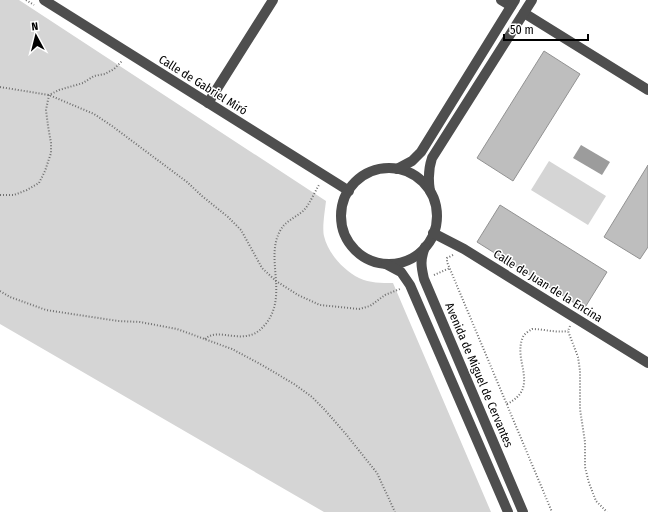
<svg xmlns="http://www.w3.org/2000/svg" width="648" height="512" font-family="'Fira Sans Condensed',sans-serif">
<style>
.green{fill:#d5d5d5}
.water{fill:#9c9c9c}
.building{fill:#bebebe;stroke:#929292}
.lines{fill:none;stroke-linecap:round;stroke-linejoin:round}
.path{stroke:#707070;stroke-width:2;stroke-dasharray:1 2;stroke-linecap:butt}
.minor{stroke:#4e4e4e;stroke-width:10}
.labels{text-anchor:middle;stroke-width:3;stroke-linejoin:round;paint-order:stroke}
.street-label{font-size:12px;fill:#000;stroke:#fff}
</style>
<rect width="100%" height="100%" fill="#fff"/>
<g class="green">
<path d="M0,0H19L326,201C325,210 322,228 324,236C328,253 343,270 359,278C370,283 381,283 393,283L491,512H324L0,324Z"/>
<path d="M549,161L606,196L588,225L531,190Z"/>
</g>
<path class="water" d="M581,145L610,162L602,175L573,158Z"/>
<g class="building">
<path d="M544,51L580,74L513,181L477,158Z"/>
<path d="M648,165V247L640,259L604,237Z"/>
<path d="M500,205L607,272L584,309L477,242Z"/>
</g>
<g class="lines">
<g class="path">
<path d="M26,0L34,5"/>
<path d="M0,87L49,95L94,114L112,126L187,182L202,196L228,217L241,230L262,268L276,281L298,295L320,305L359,309L370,306L385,295L400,289"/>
<path d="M0,195H14L27,190L39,183L45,171L51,153V143L48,126L46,110L49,95L59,90L83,83L94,76L105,74L114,69L122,61"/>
<path d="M453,255L447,258V262L552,512"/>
<path d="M434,275L450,268"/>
<path d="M0,291L10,297L46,310L118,321L140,322L177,329L232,349L262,365L294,384L312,397L324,409L345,433L377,473L395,512"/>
<path d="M570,326L568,331L578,357L580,371V409L585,442V467L589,483L596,501L607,512"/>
<path d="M205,339C219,326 243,347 262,328C291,299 264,260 280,231C285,221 295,218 303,211C310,204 314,193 319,185"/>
<path d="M507,404C541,387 512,361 523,337C524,334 529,331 532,329C544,329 555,333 568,331"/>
</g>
<g class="minor">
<path d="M44,0L349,191"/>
<path d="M501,0L511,6"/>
<path d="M524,13L648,90"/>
<path d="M208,103L273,0"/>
<circle cx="389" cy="216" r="48"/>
<path d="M397,169L412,161L421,152L515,0"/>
<path d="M430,191C428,179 428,170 432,158L532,0"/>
<path d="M433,233L464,249L648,363"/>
<path d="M425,247C420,260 421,266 424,279L523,512"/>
<path d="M386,264L401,272L410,285L508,512"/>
</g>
</g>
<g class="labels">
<g class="street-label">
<text transform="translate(203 85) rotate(32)" y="4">Calle de Gabriel Miró</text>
<text transform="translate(548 286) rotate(32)" y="4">Calle de Juan de la Encina</text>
<text transform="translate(479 375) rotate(67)" y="4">Avenida de Miguel de Cervantes</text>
</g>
</g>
<g transform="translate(36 36) rotate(353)" stroke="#ffffff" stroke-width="3" paint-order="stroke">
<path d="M0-3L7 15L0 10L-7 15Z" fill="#000000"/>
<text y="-6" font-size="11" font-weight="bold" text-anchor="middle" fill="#000000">N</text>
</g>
<path d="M504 34v6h84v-6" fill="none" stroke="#000000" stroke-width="2"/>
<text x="510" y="34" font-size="12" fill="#000000" stroke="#ffffff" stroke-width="3" paint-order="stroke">50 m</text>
</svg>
